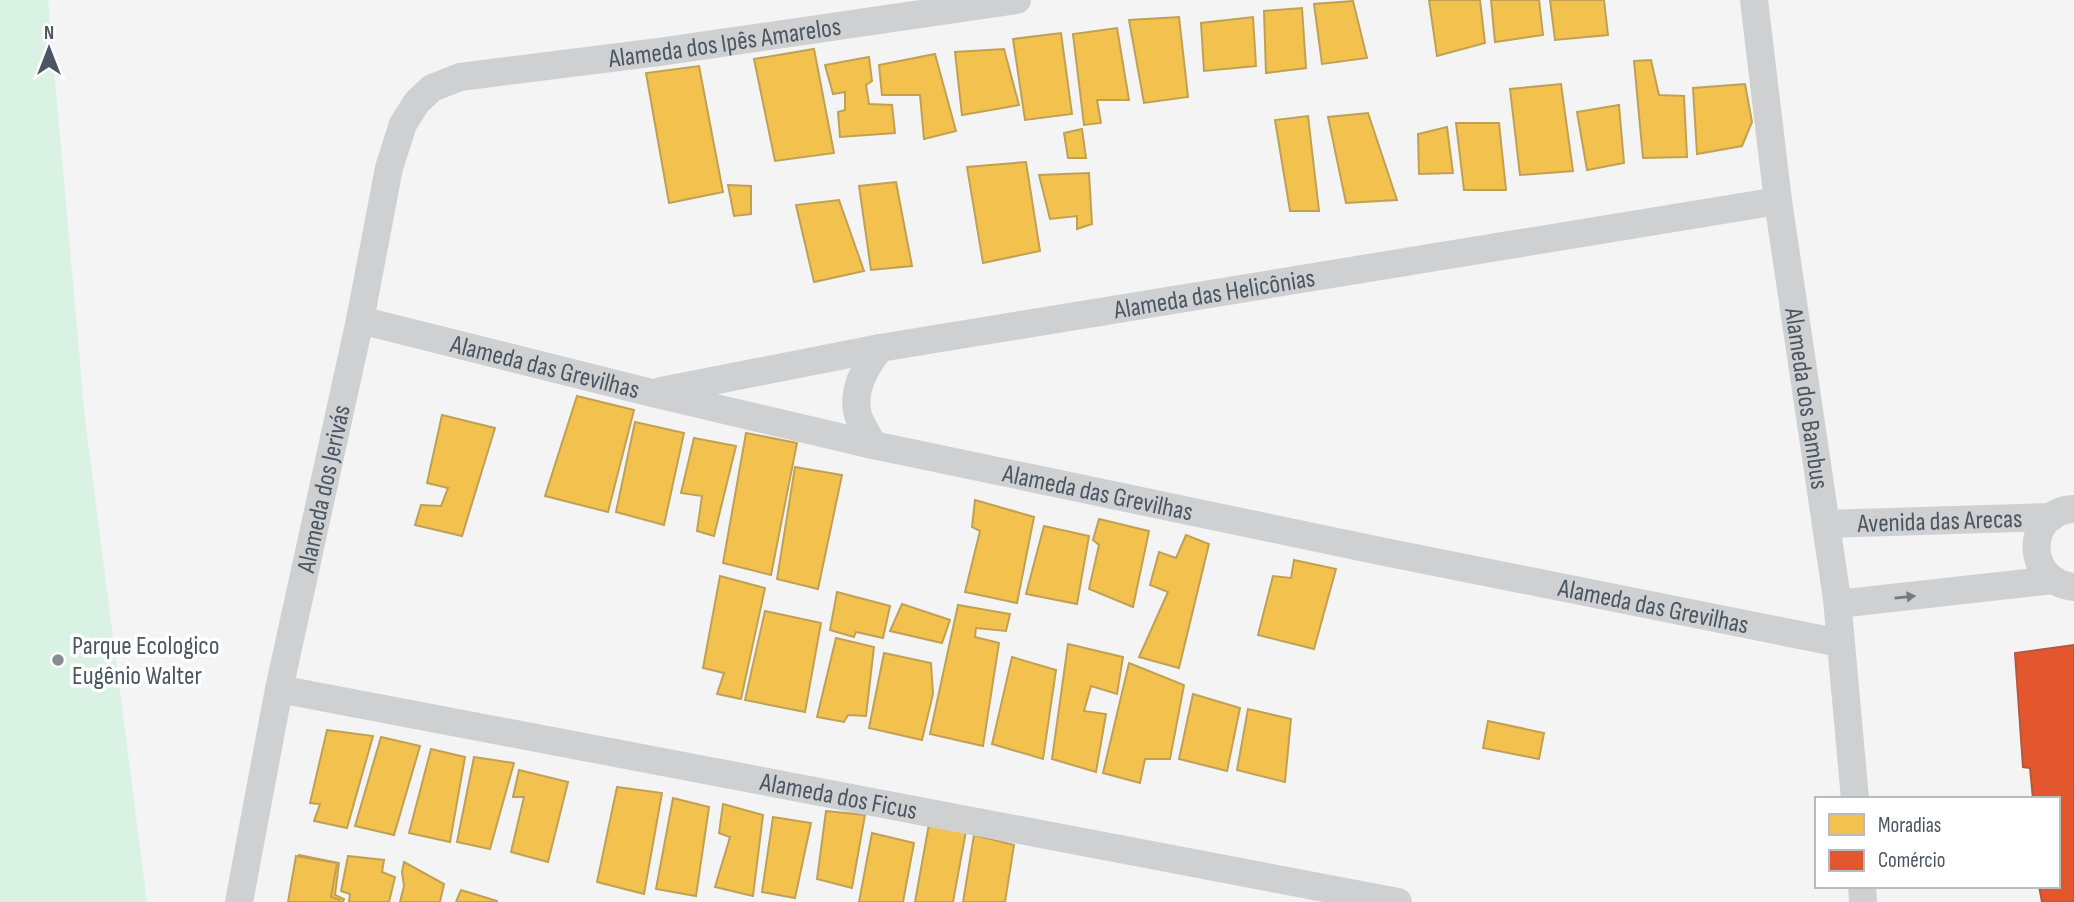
<svg xmlns="http://www.w3.org/2000/svg" width="2074" height="902" font-family="'Sofia Sans Condensed',sans-serif">
<style>
.green{fill:#d9f2e3}
.homes{fill:#f2c14e;stroke:#c0a154;stroke-width:2}
.shops{fill:#e4572e;stroke:#b6573d;stroke-width:2}
.lines{fill:none;stroke-linecap:round;stroke-linejoin:round}
.minor{stroke:#ced0d2;stroke-width:28}
.oneway{fill:#727b83}
.poi-dot{fill:#868d94;stroke:#fff;stroke-width:2.5}
.labels{text-anchor:middle;stroke-width:7;stroke-linejoin:round;paint-order:stroke}
.street-label{font-size:26px;fill:#4a5661;stroke:#fff}
.poi-label{font-size:26px;fill:#4a5661;stroke:#fff;text-anchor:start}
</style>
<rect width="100%" height="100%" fill="#f4f4f4"/>
<path class="green" d="M0,0H48L85,419L147,902H0Z"/>
<g class="homes">
<path d="M1429,0H1480L1485,43L1437,56Z"/>
<path d="M1491,0H1539L1543,35L1495,42Z"/>
<path d="M1550,0H1604L1608,35L1555,40Z"/>
<path d="M1353,1L1367,58L1322,64L1314,4Z"/>
<path d="M1302,8L1306,68L1266,73L1264,11Z"/>
<path d="M1179,17L1188,97L1144,103L1129,20Z"/>
<path d="M1253,17L1256,66L1204,71L1201,23Z"/>
<path d="M1117,28L1129,100H1097L1101,123L1084,125L1073,34Z"/>
<path d="M1061,33L1072,114L1025,120L1013,39Z"/>
<path d="M814,49L834,153L775,161L754,59Z"/>
<path d="M1004,49L1019,105L962,115L955,52Z"/>
<path d="M935,54L956,131L924,139L920,95H882L879,65Z"/>
<path d="M869,57L872,81L866,85L869,104L892,105L895,133L840,137L838,112L845,110V92L833,94L825,65Z"/>
<path d="M1651,60L1659,95L1684,96L1687,157L1643,158L1634,61Z"/>
<path d="M699,66L723,192L669,203L646,73Z"/>
<path d="M1561,84L1573,171L1520,175L1510,89Z"/>
<path d="M1745,84L1752,122L1742,146L1697,154L1693,88Z"/>
<path d="M1619,105L1624,163L1587,170L1577,112Z"/>
<path d="M1368,113L1397,200L1346,203L1328,117Z"/>
<path d="M1308,116L1319,211H1290L1275,120Z"/>
<path d="M1456,123H1499L1506,190H1464Z"/>
<path d="M1447,127L1453,173L1419,174L1418,134Z"/>
<path d="M1082,129L1086,158H1068L1064,133Z"/>
<path d="M1026,162L1040,251L983,263L967,167Z"/>
<path d="M1089,173L1092,224L1077,229V216L1050,219L1039,175Z"/>
<path d="M896,182L912,266L871,270L859,186Z"/>
<path d="M728,185L751,186V214L734,216Z"/>
<path d="M839,200L864,271L814,282L796,205Z"/>
<path d="M577,396L634,410L608,512L545,496Z"/>
<path d="M442,415L495,428L462,536L415,525L421,505L441,506L448,488L427,483Z"/>
<path d="M635,422L684,433L664,525L616,512Z"/>
<path d="M746,433L797,443L771,575L723,563Z"/>
<path d="M694,438L736,446L714,536L697,531L702,496L681,493Z"/>
<path d="M795,467L842,475L818,589L777,579Z"/>
<path d="M975,500L1034,517L1017,603L965,592L980,531L972,527Z"/>
<path d="M1099,519L1149,531L1133,607L1089,589L1099,545L1093,540Z"/>
<path d="M1044,526L1089,536L1077,604L1026,594Z"/>
<path d="M1186,535L1209,544L1179,668L1139,657L1168,592L1150,585L1159,552L1176,558Z"/>
<path d="M1294,560L1336,569L1314,649L1258,635L1273,576L1291,578Z"/>
<path d="M720,576L765,588L741,699L717,694L724,673L703,668Z"/>
<path d="M837,592L890,606L883,638L856,632L854,637L830,630Z"/>
<path d="M902,604L950,620L942,643L890,631Z"/>
<path d="M958,605L1010,614L1006,631L976,628L975,637L999,643L983,746L930,734Z"/>
<path d="M765,611L821,623L805,712L745,700Z"/>
<path d="M836,638L874,647L866,716L848,715L844,722L817,717Z"/>
<path d="M1068,644L1123,657L1117,694L1091,686L1084,711L1106,714L1096,772L1052,759Z"/>
<path d="M884,653L931,663L933,694L922,740L869,728Z"/>
<path d="M1012,657L1056,670L1043,759L992,744Z"/>
<path d="M1129,663L1184,685L1170,759H1145L1140,783L1103,773Z"/>
<path d="M1193,694L1240,708L1227,771L1179,759Z"/>
<path d="M1248,709L1291,719L1285,782L1237,770Z"/>
<path d="M1488,721L1544,733L1539,759L1483,748Z"/>
<path d="M327,730L373,736L347,828L314,821L320,804L310,803Z"/>
<path d="M381,737L420,746L394,835L355,826Z"/>
<path d="M431,749L465,757L450,842L409,833Z"/>
<path d="M474,757L514,763L490,849L457,842Z"/>
<path d="M519,770L568,782L548,862L511,852L524,797H513Z"/>
<path d="M617,787L662,793L644,894L597,882Z"/>
<path d="M673,798L709,807L696,896L656,889Z"/>
<path d="M723,804L763,815L753,896L715,887L730,837L719,833Z"/>
<path d="M826,811L865,815L852,888L817,879Z"/>
<path d="M773,817L811,823L795,898L762,892Z"/>
<path d="M929,824L966,831L953,902H915Z"/>
<path d="M872,833L914,843L903,902H859Z"/>
<path d="M974,835L1014,845L1005,902H963Z"/>
<path d="M299,855L339,863L335,895L344,899L343,902H292Z"/>
<path d="M296,856L337,863L331,897L340,900V902H288Z"/>
<path d="M348,856L384,860L382,872L395,877L389,902H349L350,894L341,891Z"/>
<path d="M404,862L444,884L440,902H400L404,886L402,872Z"/>
<path d="M461,890L497,901V902H456Z"/>
</g>
<path class="shops" d="M2074,645V902H2042L2039,886H2058V799H2033L2030,768L2023,767L2015,653Z"/>
<g class="lines">
<g class="minor">
<path id="s1" d="M1754,0L1778,201L1837,599L1855,799"/>
<path id="s2" d="M360,320L652,393L873,445L1380,551L1840,643"/>
<path id="s3" d="M661,391L880,348L1778,201"/>
<path d="M873,445C868,435 861,425 858,415C851,390 866,366 880,348"/>
<path d="M2074,509C2024,511 2024,582 2074,587"/>
<path id="s4" d="M1826,524L2052,517"/>
<path d="M1838,604L2053,580"/>
<path id="s5" d="M279,689L1398,902"/>
<path d="M1862,886L1863,902"/>
<path id="s6" d="M239,902L279,689L360,320L389,168L403,124L417,102L432,88L460,77L659,52L1017,0"/>
</g>
</g>
<defs><path id="oneway-solid" d="M-6-.8H1V-3.2L6.5 0L1 3.2V.8H-6Z" transform="scale(1.75)"/></defs>
<use class="oneway" href="#oneway-solid" transform="translate(1905 597) rotate(-6)"/>
<circle class="poi-dot" cx="58" cy="660" r="7"/>
<g class="labels">
<g class="street-label">
<text dy="9" stroke="none"><textPath href="#s6" startOffset="1139">Alameda dos Ipês Amarelos</textPath></text>
<text dy="9" stroke="none"><textPath href="#s3" startOffset="562">Alameda das Helicônias</textPath></text>
<text dy="9" stroke="none"><textPath href="#s2" startOffset="191">Alameda das Grevilhas</textPath></text>
<text dy="9" stroke="none"><textPath href="#s1" startOffset="402">Alameda dos Bambus</textPath></text>
<text dy="9" stroke="none"><textPath href="#s6" startOffset="422">Alameda dos Jerivás</textPath></text>
<text dy="9" stroke="none"><textPath href="#s2" startOffset="758">Alameda das Grevilhas</textPath></text>
<text dy="9" stroke="none"><textPath href="#s4" startOffset="114">Avenida das Arecas</textPath></text>
<text dy="9" stroke="none"><textPath href="#s2" startOffset="1325">Alameda das Grevilhas</textPath></text>
<text dy="9" stroke="none"><textPath href="#s5" startOffset="570">Alameda dos Ficus</textPath></text>
</g>
<g class="poi-label">
<text x="72" y="654">Parque Ecologico<tspan x="72" dy="30">Eugênio Walter</tspan></text>
</g>
</g>
<rect x="1815" y="797" width="245" height="91" fill="#ffffff" stroke="#b7bbc0" stroke-width="2"/>
<rect x="1829" y="814" width="35" height="21" fill="#f2c14e" stroke="#b7bbc0" stroke-width="2"/>
<text x="1878" y="832" font-size="21" fill="#4a5661">Moradias</text>
<rect x="1829" y="850" width="35" height="21" fill="#e4572e" stroke="#b7bbc0" stroke-width="2"/>
<text x="1878" y="867" font-size="21" fill="#4a5661">Comércio</text>
<g transform="translate(49 49)" stroke="#ffffff" stroke-width="5" paint-order="stroke">
<path d="M0-5L12 26L0 18L-12 26Z" fill="#4a5661"/>
<text y="-10" font-size="19" font-weight="bold" text-anchor="middle" fill="#4a5661">N</text>
</g>
</svg>
